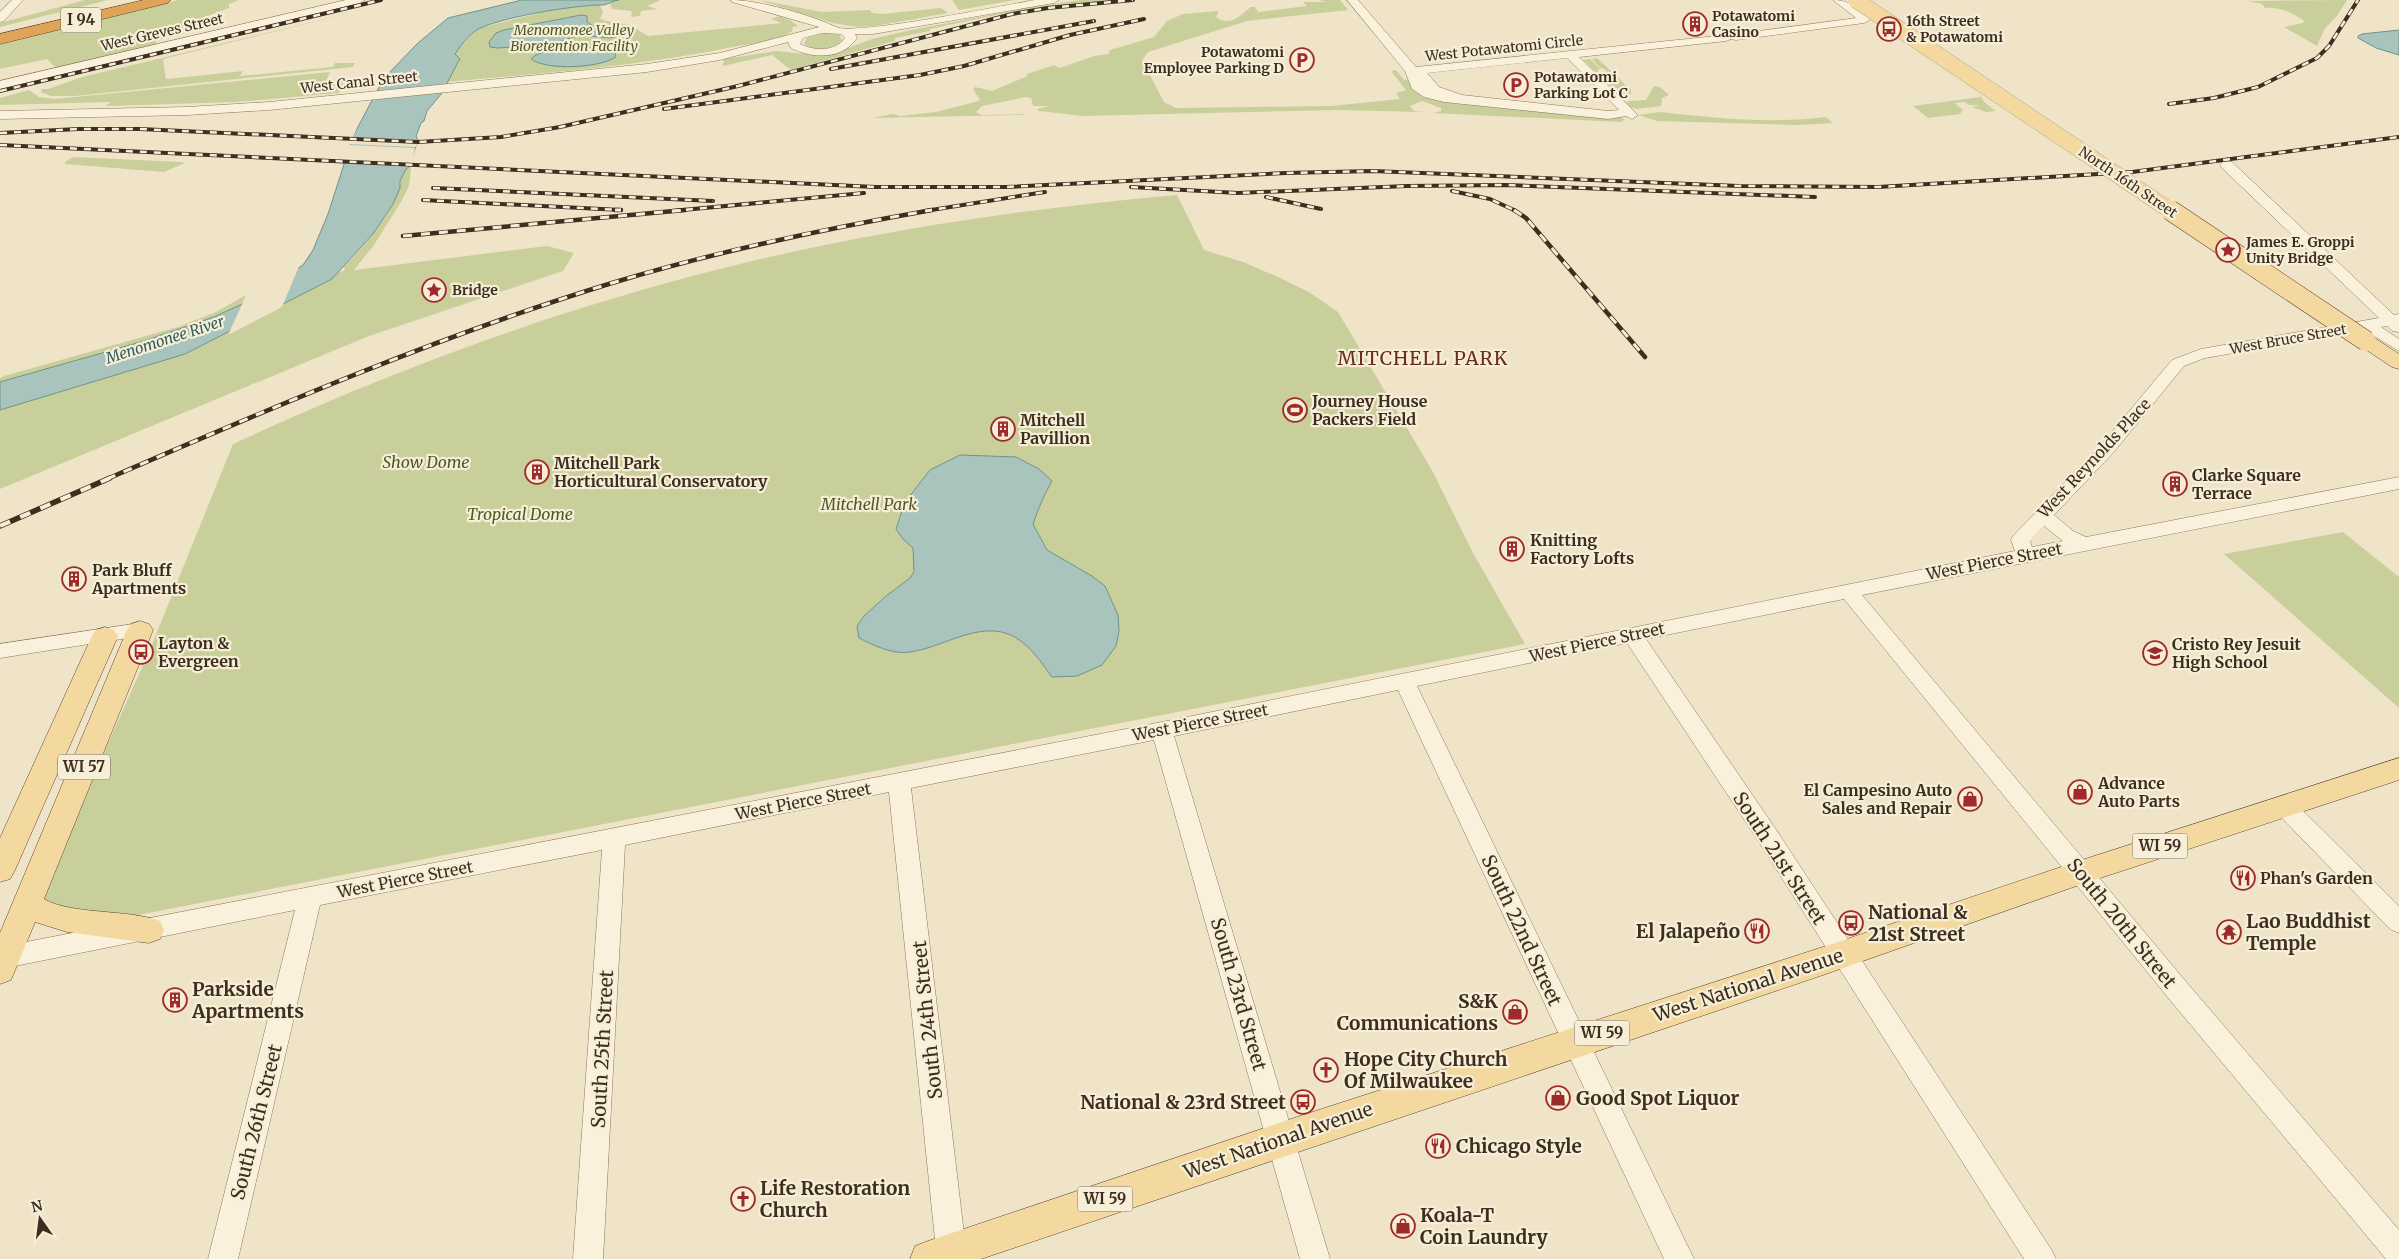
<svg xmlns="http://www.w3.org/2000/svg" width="2399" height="1259" font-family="Merriweather,serif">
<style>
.green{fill:#c9cf9b}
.water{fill:#a9c4bc;stroke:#6f938a}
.pier{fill:#f0e4c8}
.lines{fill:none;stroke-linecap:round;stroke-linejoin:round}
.minor-tunnel{stroke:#ccc0a6;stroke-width:12;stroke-dasharray:12 6;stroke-linecap:butt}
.minor-casing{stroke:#8d765c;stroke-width:1}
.major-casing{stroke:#5b4430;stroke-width:1}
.highway-casing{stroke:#5b4430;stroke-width:1}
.minor{fill:#faf1dc;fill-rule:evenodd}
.major{fill:#f3d9a0;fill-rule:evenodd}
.highway{fill:#e0a458;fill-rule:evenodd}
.rail-far2-casing{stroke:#3d2e20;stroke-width:4}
.rail-far1-casing{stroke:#3d2e20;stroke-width:4.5}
.rail-casing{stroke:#3d2e20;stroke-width:5.5}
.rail-far2{stroke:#f7eed8;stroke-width:2.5;stroke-dasharray:7;stroke-linecap:butt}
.rail-far1{stroke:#f7eed8;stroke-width:3;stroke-dasharray:9;stroke-linecap:butt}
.rail{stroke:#f7eed8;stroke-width:4;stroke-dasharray:11;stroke-linecap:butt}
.major-bridge-far1-casing{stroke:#5b4430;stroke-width:16;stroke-linecap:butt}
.major-bridge-casing{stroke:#5b4430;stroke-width:21;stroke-linecap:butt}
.major-bridge-far1{stroke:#f3d9a0;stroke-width:16}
.major-bridge{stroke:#f3d9a0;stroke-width:20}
.labels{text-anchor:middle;stroke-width:4.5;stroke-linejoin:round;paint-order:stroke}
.far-poi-label{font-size:14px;font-weight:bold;fill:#3d2e20;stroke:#f7eed8;text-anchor:start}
.far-park-label{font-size:14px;font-style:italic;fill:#4d5a26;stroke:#f7eed8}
.far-street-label{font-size:14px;fill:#3d2e20;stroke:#f7eed8}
.shield{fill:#f7eed8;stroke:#756857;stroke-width:1}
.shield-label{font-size:15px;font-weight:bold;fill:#3d2e20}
.far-water-label{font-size:15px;font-style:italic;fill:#2f5d5a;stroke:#f7eed8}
.poi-label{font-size:16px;font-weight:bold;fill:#3d2e20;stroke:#f7eed8;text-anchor:start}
.street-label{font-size:16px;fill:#3d2e20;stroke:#f7eed8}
.park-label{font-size:16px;font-style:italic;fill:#4d5a26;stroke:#f7eed8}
.quarter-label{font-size:19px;letter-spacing:1px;fill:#6b2e1e;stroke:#f7eed8}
.near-street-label{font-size:19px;fill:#3d2e20;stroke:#f7eed8}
.near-poi-label{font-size:19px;font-weight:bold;fill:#3d2e20;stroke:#f7eed8;text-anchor:start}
</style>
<rect width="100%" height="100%" fill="#f0e4c8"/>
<g class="green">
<path d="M85,0H108L0,27V23Z"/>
<path d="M178,0H239L229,4V8L197,20L156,42L155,45L60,68L55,67L47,59L0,69V44Z"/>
<path d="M619,0H661L647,6L657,9L641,11L640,16L631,17L632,11L612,9L610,3Z"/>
<path d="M759,0L822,12L870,10L872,13L882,14L941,8L948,13L875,26L857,27L833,23Z"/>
<path d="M952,0H1015L959,10Z"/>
<path d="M1081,0H1118L1010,12L930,29V31L895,38V41L791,70L772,55L723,66L724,59L776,51L816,55L840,51L872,39L911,30L1026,8Z"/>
<path d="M1319,0H1340L1348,10L1247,21L1148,52L1142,60L1164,102L1176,108L1331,106L1400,99L1396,93L1406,90L1391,71L1396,70L1404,80L1409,79L1420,92L1619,116L1625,119L1621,122L1433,113L1441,111V108L1422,101L1410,106L1414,111L1425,112H1423L1336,110L1083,116L1039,111L1037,109L1049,106H1033L1031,98L1026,97L982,106L976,112L982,115L1027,114L1023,115L872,118L893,114L900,116L936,112L975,102L980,100L973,89L975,87L992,91L1023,78L1027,76V74L1054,65L1060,68L1094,56L1109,54L1110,50L1154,37L1167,21L1183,14L1219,11L1216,17C1231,28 1240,15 1251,7H1255L1258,12L1307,6L1303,2H1325Z"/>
<path d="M2347,0L2337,16L2325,28L2317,46L2284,27L2303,23L2304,21C2293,12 2278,7 2265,8L2262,4L2248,1Z"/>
<path d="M595,4L600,5L603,12L600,18L602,20L630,25L648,36L782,23L771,19L779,16L790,20L798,26L793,27L792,31C779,41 754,43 738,46C642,66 544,73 447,82L460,59L455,54L457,51L473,32L479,28L548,11Z"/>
<path d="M375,7L163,59L166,79L243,71L240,76L333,67L335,63H355L353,67L75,96H51L41,92L42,89H48L82,77Z"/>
<path d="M826,33L840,35L842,41C832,49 814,52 804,44L807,37Z"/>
<path d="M1597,58L1631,90V94L1621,96L1583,60L1590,59L1600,69L1597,70L1600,73L1608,71L1599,67L1592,59Z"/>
<path d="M330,72L326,81L345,80L339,93L236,102L106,106L111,102L0,105V98L29,90L39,97L54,99Z"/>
<path d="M1654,86L1660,87L1669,95L1662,98L1661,106L1637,109L1629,107L1627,102L1629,101L1646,100Z"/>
<path d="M1980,95L1984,102L1996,111L1986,112L1972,107L1980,105H1969L1964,102L1954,103L1963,110L1960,114L1928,118L1913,106L1980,97Z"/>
<path d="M1659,112C1714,118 1771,124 1826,117L1833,123L1798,125L1657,121L1638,115Z"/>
<path d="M73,157L180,162L185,163L164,172L65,164V162Z"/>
<path d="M409,167H411L409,186L401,202L374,245L354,270L547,246L574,253L563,271L369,336L0,489V410L185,354L332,279L337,272L344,271L345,268H343C362,248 381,227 394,202C399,192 399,173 409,167Z"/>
<path d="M1177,195L1204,250L1243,262L1278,277L1309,292L1338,312L1433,472L1473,553L1525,644L138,915L122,916L44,906L41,894L151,647L233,444C416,359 608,291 806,249C928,223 1052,206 1177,195Z"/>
<path d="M246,295L242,304L214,317L144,341L0,382V378L4,376L178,327L216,312Z"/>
<path d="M2343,532L2399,577V708L2224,554Z"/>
</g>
<g class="water">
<path d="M522,0H619C612,1 606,6 600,5C576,5 494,18 475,31C468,36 462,44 457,51L455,54L460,59L458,62L442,93L427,111L424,121L421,123L416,136L418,140L409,167L406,169L400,181V188L393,204L373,234L332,279L185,354L0,410V382L144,341L214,317L242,304L303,265L313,250L328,214L353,136L384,78L418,43L448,18Z"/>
<path d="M581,15L587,16V22L593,26L626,31L628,34L610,38L580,35L552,44L498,48L490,47L489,42L496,33L504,30Z"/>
<path d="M2399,30V55L2376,48L2358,38V36L2362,34Z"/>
<path d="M584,47L604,49L615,53L616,57C599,68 547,71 531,59C539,49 571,48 584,47Z"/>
<path d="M960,455L1016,457L1039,469L1052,481C1044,495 1038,509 1033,524L1047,550L1092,576L1105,586L1118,615L1119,631L1116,646L1102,665L1077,676L1052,677C1043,665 1034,651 1022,642C987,614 947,647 910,652C893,655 873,645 859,638L857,626L864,616L886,596L910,578L914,572L913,548L903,539L896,529L905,502L930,470Z"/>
</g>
<g class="pier">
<path d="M363,113L353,137L418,140L416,147L350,144V145L415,148L411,167L342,163L338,172L351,135Z"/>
<path d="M300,264L282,307L228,335L244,300Z"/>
</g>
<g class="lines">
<path class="minor-tunnel" d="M1722,35L1732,34"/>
<g class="minor-casing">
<g id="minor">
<path d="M12,0H23L4,21L0,22V12Z"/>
<path d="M346,0H365L360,3L0,89V81Z"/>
<path d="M731,0C759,0 811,15 836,27C853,36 1006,5 1035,0H1059L1054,3L873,34H855L857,38C842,60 813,59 791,48L788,42L720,60L647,72L269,110L187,115L0,119V111L187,107L269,102L647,64L720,53L819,27L732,2ZM822,33L841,34L845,38C835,52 814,51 800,44L803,38Z"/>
<path d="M1347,0H1358L1416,67L1726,35L1731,36L1736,34L1856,18L1833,0C1846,0 1864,7 1870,20L1864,23L1736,40L1731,39L1726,41L1579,57L1638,115L1632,119L1626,116L1608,119L1444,102L1424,97L1412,89L1405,71ZM1567,58L1619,110L1608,111L1462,95L1439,87L1427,73Z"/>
<path d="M2227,161L2232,162L2394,315L2399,314V332L2392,331L2387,326L2381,327L2399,339V351L2364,330L2205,358L2184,366L2113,453L2054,515L2073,531L2086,537L2399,477V489L1862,595L2188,984L2399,1230V1259H2386L2170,1000L1844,599L1646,639L1775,828L2051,1249L2056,1259H2024L1759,842L1627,643L1417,686L1694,1259H1664L1398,690L1174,736L1330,1259H1300L1154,740L911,788L967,1259H937L889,792L625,845L603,1259H573L602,850L320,905L238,1259H208L295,910L0,969V947L1162,722L2015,551L2011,540L2013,536L2101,445L2172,360L2201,349L2379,318L2222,168L2220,165L2222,162ZM2044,526L2063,541L2032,547L2030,541Z"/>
<path d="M140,623L147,625L150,630L147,635L0,658V644Z"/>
<path d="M2284,797L2292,800L2399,906V933L2390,929L2276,812L2273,806L2276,800Z"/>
</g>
</g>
<g class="major-casing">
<g id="major">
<path d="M2366,335L2373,337L2399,354V369L2392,367L2359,345L2356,341L2359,337Z"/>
<path d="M140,621L149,624L153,630L44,899C71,915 128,909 160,921L164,930L160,939L149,943L67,932L35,922L11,980L0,984V933L127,630L131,624Z"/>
<path d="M105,627L114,630L118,636L15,870L10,879L0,882V838L92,636L96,630Z"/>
<path d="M2399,758V780L2082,884L1823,975L981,1259H910L915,1246L928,1241L1300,1116L1823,947L2082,860Z"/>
</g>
</g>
<g class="highway-casing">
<path id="highway" d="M144,0H171L168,3L0,44V34Z"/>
</g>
<use href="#minor" class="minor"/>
<use href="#major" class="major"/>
<use href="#highway" class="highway"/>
<g class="rail-far2-casing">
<g id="rail-far2">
<path d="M831,69L1094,21"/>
<path d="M0,91L381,0"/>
<path d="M2169,104L2214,98L2258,87L2317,58L2329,46L2358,0"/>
<path d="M664,109L920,75L964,66L1070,35L1144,19"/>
<path d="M0,133L78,129H140L418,142L501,137L560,127L738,86L1012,14L1048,8L1133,0"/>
<path d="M0,145L875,187H1006L1286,173L1373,171L1739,186L1878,187L2132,172L2399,137"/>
<path d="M1131,187L1238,193L1407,186L1506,185L1815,197"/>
<path d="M433,188L713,201"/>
<path d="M1452,191L1490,199L1516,211"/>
<path d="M1266,197L1321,209"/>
<path d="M423,200L621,210"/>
<path d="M672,211L864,193"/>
<path d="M925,211L1045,192"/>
</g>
</g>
<g class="rail-far1-casing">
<g id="rail-far1">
<path d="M615,210H621"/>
<path d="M1514,210L1526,218L1645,357"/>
<path d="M403,236L685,210"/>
<path d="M107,479C273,407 439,336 612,283C717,251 824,229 932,210"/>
</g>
</g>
<g class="rail-casing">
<path id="rail" d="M0,526L110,478"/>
</g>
<use href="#rail-far2" class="rail-far2"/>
<use href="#rail-far1" class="rail-far1"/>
<use href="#rail" class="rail"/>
<g class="major-bridge-far1-casing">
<path id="major-bridge-far1" d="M1856,0L2171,211"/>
</g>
<g class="major-bridge-casing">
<path id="major-bridge" d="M2170,210L2366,341"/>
</g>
<use href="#major-bridge-far1" class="major-bridge-far1"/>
<use href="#major-bridge" class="major-bridge"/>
</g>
<defs>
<g id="building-ring" transform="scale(1.25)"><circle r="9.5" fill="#f7eed8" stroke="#9e2a2b" stroke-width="1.5"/><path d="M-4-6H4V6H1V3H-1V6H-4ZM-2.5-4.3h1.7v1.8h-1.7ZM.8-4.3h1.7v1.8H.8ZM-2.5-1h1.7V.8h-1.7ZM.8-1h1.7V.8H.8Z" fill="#9e2a2b"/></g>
<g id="bus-ring" transform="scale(1.25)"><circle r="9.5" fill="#f7eed8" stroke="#9e2a2b" stroke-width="1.5"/><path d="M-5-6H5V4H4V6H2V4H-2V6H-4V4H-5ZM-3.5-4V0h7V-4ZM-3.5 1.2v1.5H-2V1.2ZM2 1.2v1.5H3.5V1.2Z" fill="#9e2a2b"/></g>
<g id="parking-ring" transform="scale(1.25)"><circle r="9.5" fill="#f7eed8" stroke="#9e2a2b" stroke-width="1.5"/><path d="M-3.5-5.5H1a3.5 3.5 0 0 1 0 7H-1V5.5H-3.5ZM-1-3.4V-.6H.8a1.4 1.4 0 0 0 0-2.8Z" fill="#9e2a2b"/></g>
<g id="sight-ring" transform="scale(1.25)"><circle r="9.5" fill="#f7eed8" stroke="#9e2a2b" stroke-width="1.5"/><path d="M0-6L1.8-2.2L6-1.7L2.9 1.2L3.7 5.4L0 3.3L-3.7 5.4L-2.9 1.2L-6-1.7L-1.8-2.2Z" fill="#9e2a2b"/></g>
<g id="stadium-ring" transform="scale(1.25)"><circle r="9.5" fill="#f7eed8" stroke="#9e2a2b" stroke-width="1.5"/><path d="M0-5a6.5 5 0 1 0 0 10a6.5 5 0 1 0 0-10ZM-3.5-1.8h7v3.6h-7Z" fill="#9e2a2b"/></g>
<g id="school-ring" transform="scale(1.25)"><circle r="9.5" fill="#f7eed8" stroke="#9e2a2b" stroke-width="1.5"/><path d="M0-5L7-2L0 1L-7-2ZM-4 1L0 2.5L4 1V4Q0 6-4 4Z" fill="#9e2a2b"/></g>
<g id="shop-ring" transform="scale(1.25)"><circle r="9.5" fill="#f7eed8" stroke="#9e2a2b" stroke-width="1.5"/><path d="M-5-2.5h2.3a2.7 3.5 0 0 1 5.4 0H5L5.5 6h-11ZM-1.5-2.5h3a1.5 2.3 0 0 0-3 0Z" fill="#9e2a2b"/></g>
<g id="restaurant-ring" transform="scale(1.25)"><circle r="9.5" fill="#f7eed8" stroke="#9e2a2b" stroke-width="1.5"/><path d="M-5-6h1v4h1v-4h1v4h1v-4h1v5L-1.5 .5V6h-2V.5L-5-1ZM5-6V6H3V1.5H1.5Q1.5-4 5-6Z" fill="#9e2a2b"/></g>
<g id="temple-ring" transform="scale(1.25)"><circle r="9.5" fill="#f7eed8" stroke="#9e2a2b" stroke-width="1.5"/><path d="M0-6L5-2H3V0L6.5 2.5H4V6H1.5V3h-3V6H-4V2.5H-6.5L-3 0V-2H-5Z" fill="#9e2a2b"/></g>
<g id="church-ring" transform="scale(1.25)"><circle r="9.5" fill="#f7eed8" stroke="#9e2a2b" stroke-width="1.5"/><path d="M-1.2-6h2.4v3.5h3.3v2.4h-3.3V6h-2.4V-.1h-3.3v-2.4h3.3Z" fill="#9e2a2b"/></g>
</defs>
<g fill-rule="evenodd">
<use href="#building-ring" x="1695" y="24"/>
<use href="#bus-ring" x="1889" y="29"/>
<use href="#parking-ring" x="1302" y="60"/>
<use href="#parking-ring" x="1516" y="85"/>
<use href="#sight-ring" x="2228" y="250"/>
<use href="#sight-ring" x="434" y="290"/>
<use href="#stadium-ring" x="1295" y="410"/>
<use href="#building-ring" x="1003" y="429"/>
<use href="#building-ring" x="537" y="472"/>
<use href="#building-ring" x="2175" y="484"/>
<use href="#building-ring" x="1512" y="549"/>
<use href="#building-ring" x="74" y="579"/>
<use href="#bus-ring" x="141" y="652"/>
<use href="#school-ring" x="2155" y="653"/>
<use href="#shop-ring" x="2080" y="792"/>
<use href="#shop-ring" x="1970" y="799"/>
<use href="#restaurant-ring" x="2243" y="878"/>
<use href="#bus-ring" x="1851" y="923"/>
<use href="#restaurant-ring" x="1757" y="931"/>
<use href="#temple-ring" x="2229" y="932"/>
<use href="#building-ring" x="175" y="1000"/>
<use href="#shop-ring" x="1515" y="1012"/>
<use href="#church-ring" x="1326" y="1070"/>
<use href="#shop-ring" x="1558" y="1098"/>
<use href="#bus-ring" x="1303" y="1102"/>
<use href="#restaurant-ring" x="1438" y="1146"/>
<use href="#church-ring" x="743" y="1199"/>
<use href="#shop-ring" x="1403" y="1226"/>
</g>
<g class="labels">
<g class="far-poi-label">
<text x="1712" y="21">Potawatomi<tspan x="1712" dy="16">Casino</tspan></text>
<text x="1906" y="26">16th Street<tspan x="1906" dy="16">&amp; Potawatomi</tspan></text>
<text x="1284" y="57" text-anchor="end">Potawatomi<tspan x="1284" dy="16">Employee Parking D</tspan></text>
<text x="1534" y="82">Potawatomi<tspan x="1534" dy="16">Parking Lot C</tspan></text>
<text x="2246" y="247">James E. Groppi<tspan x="2246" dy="16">Unity Bridge</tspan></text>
<text x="452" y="295">Bridge</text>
</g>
<g class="far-park-label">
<text x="574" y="35">Menomonee Valley<tspan x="574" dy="16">Bioretention Facility</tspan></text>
</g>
<g class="far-street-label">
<text transform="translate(162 32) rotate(-13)" y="5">West Greves Street</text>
<text transform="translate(1504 48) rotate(-6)" y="5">West Potawatomi Circle</text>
<text transform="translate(359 82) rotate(-6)" y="5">West Canal Street</text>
<text transform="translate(2128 182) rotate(34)" y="5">North 16th Street</text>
<text transform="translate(2288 339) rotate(-10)" y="5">West Bruce Street</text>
</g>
<g class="shield">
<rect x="61" y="7.5" width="40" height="25" rx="4"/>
<rect x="58" y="754.5" width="52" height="25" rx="4"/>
<rect x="2132.5" y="833.5" width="55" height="25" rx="4"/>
<rect x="1574.5" y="1020.5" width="55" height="25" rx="4"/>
<rect x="1077.5" y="1186.5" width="55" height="25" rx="4"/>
</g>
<g class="shield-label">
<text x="81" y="25">I 94</text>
<text x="84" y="772">WI 57</text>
<text x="2160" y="851">WI 59</text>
<text x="1602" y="1038">WI 59</text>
<text x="1105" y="1204">WI 59</text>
</g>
<g class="far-water-label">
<text transform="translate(165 340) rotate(-18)" y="5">Menomonee River</text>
</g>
<g class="poi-label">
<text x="1312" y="407">Journey House<tspan x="1312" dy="18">Packers Field</tspan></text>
<text x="1020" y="426">Mitchell<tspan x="1020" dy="18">Pavillion</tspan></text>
<text x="554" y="469">Mitchell Park<tspan x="554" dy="18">Horticultural Conservatory</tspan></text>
<text x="2192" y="481">Clarke Square<tspan x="2192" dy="18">Terrace</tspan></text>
<text x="1530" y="546">Knitting<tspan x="1530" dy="18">Factory Lofts</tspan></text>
<text x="92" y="576">Park Bluff<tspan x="92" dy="18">Apartments</tspan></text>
<text x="158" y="649">Layton &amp;<tspan x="158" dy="18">Evergreen</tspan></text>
<text x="2172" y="650">Cristo Rey Jesuit<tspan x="2172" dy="18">High School</tspan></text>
<text x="2098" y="789">Advance<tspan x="2098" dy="18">Auto Parts</tspan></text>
<text x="1952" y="796" text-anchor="end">El Campesino Auto<tspan x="1952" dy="18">Sales and Repair</tspan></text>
<text x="2260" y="884">Phan's Garden</text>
</g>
<g class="street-label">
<text transform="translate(2094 458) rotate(-47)" y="6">West Reynolds Place</text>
<text transform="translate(1994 561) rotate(-11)" y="6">West Pierce Street</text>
<text transform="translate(1597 642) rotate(-12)" y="6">West Pierce Street</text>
<text transform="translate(1200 722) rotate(-11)" y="6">West Pierce Street</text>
<text transform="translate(803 801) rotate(-11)" y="6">West Pierce Street</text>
<text transform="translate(405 879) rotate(-11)" y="6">West Pierce Street</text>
</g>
<g class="park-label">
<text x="426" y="468">Show Dome</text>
<text x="869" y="510">Mitchell Park</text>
<text x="520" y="520">Tropical Dome</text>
</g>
<g class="quarter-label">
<text x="1423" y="365">MITCHELL PARK</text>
</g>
<g class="near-street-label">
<text transform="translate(1780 858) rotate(57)" y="7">South 21st Street</text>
<text transform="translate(2122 923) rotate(51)" y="7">South 20th Street</text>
<text transform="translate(1522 930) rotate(65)" y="7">South 22nd Street</text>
<text transform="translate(1748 985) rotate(-18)" y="7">West National Avenue</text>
<text transform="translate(1239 994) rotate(74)" y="7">South 23rd Street</text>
<text transform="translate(927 1020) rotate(-96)" y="7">South 24th Street</text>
<text transform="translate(602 1049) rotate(-87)" y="7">South 25th Street</text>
<text transform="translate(256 1122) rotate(-76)" y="7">South 26th Street</text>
<text transform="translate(1278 1140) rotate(-19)" y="7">West National Avenue</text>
</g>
<g class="near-poi-label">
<text x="1868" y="919">National &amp;<tspan x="1868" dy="22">21st Street</tspan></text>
<text x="2246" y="928">Lao Buddhist<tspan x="2246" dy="22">Temple</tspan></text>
<text x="1740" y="938" text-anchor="end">El Jalapeño</text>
<text x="192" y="996">Parkside<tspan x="192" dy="22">Apartments</tspan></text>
<text x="1498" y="1008" text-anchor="end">S&amp;K<tspan x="1498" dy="22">Communications</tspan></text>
<text x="1344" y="1066">Hope City Church<tspan x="1344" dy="22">Of Milwaukee</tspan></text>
<text x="1576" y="1105">Good Spot Liquor</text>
<text x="1286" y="1109" text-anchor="end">National &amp; 23rd Street</text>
<text x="1456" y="1153">Chicago Style</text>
<text x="760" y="1195">Life Restoration<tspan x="760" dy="22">Church</tspan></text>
<text x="1420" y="1222">Koala-T<tspan x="1420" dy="22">Coin Laundry</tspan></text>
</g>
</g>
<g transform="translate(40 1219) rotate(346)" stroke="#f7eed8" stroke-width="4" paint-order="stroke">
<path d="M0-4L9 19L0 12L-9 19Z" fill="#3d2e20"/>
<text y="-8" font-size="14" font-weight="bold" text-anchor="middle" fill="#3d2e20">N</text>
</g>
</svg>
